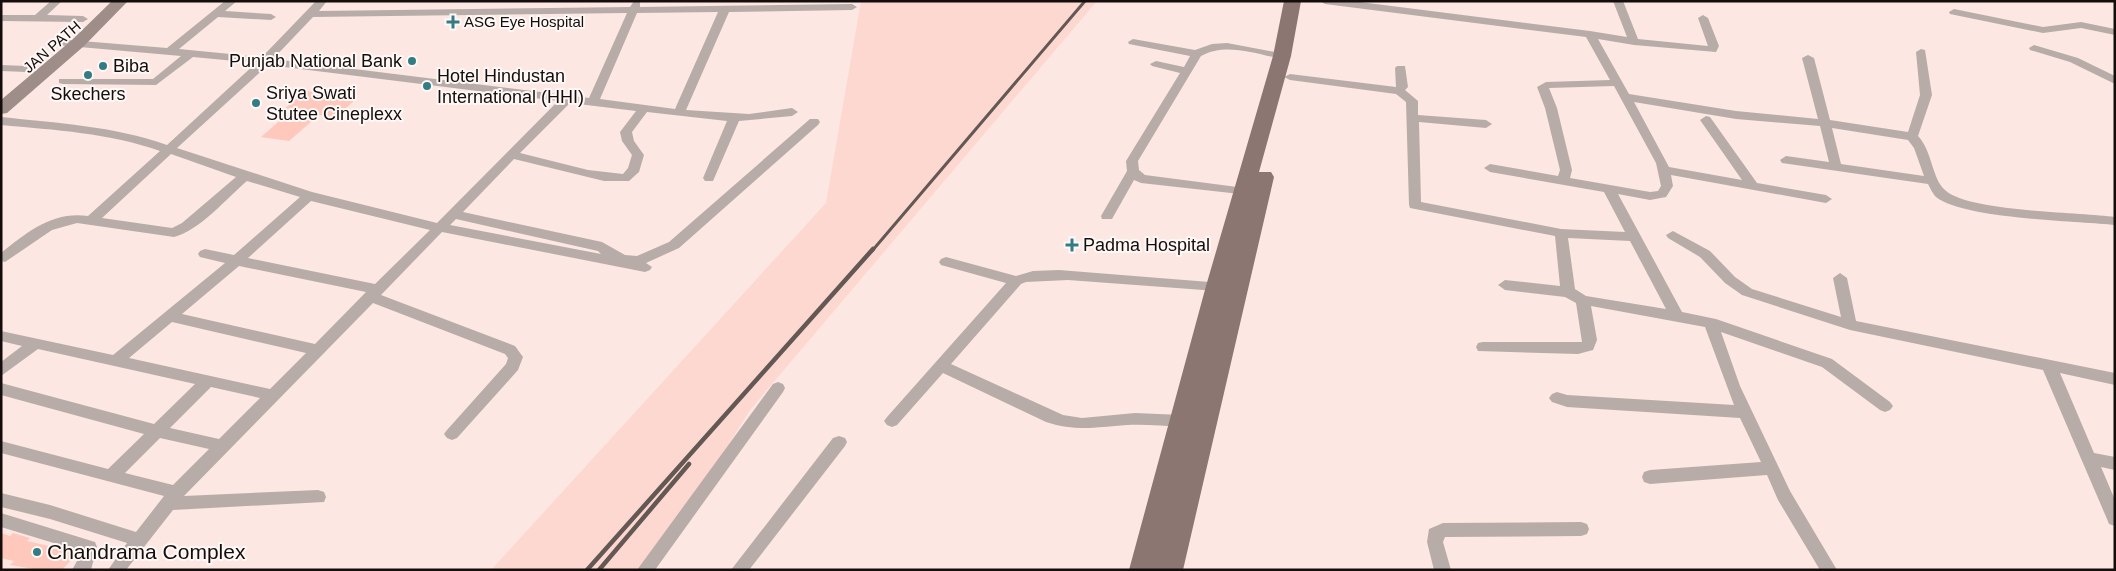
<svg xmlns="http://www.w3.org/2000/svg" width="2116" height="571" font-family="Arial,sans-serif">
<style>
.built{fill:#fcd8d0}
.building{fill:#fec8bc}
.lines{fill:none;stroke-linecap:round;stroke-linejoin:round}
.minor{fill:#b8aca9;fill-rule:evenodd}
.secondary{fill:#9e8d89;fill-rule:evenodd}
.primary{fill:#8b7672;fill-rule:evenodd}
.rail-far1{stroke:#645855;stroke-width:3}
.rail{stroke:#645855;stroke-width:4.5}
.poi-dot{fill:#347c84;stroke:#fef8f7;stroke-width:2}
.labels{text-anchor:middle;stroke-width:4;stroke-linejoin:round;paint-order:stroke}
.far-poi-label{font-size:15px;fill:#150d0b;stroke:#fef8f7;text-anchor:start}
.far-street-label{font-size:15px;fill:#150d0b;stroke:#fef8f7}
.poi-label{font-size:18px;fill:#150d0b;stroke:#fef8f7;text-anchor:start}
.near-poi-label{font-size:21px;fill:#150d0b;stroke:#fef8f7;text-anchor:start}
</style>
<rect width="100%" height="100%" fill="#fde7e2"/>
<path class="built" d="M861,1H1097L750,410L651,570H491L826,203Z"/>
<g class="building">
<path d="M306,91L357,98L336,117L319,115L289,141L261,137L291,111L284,109Z"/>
<path d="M1,533L10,536L13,533L30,538L27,541L49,546L51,544L77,554L62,570H40L10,565L14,561L1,558Z"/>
</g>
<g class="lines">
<g class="minor">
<path d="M51,1H62L47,15L83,16L88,19L83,22L1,21V15H35Z"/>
<path d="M225,1H237L225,11L271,14L276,17L271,20L218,17L179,49L262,57L316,1H327L319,11L630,7L634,1L640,2V7L852,4L857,7L852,10L729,12L686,110L749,114L792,108L798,112L792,116L739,121L713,181H705L703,178L727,121L647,112L632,132L634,141L644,155L639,172L629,181H604L514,159L463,212L602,242L625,255L637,256L669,242L810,119H818L820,122L818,125L679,248L646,263L652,267L650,270L645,272L442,232L381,295L515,346L523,357L518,370L457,438L452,440L447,438L444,434L447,430L506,364L508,358L505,354L373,303L184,496L318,490L324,492L326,497L324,502L173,510L126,570H108L127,543L50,519L1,507V493L50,505L136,532L164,496L1,453V441L108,469L144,434L1,395V383L154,424L195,384L38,349L1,376V362L22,346L1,341V331L113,355L225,263L200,257L198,254L200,251L205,249L234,255L300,197L247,181C227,198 199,231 174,237L77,223L52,230L5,262L1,261V253C27,232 53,211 88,216L160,151C109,133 55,130 1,125V117C57,123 113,126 167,145L256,63L193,57L156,85L63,84L59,83V79H153L181,56L57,45L52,42L57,39L167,48ZM718,12L675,109L600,99L637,13ZM627,13L589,98L273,59L313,17ZM268,65L558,101L437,223L312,192L177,148ZM570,103L636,111L620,132L622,141L632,155L628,168L623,174L588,170L520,153ZM171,154L236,177L182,223L172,228L102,218ZM311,201L430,230L375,284L248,258ZM456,219L598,251L601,254L450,225ZM239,266L366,292L315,344L182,314ZM172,322L306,353L270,389L129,358ZM211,387L260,398L219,439L170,428ZM160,438L209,449L173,485L125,473Z"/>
<path d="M1320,1H1352L1590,31L1627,37L1613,1H1623L1638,39L1708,46L1698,18L1703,15L1708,18L1719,46L1716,52L1634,45L1598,39L1629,94L1736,111L1818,119L1802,58L1808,55L1814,58L1830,120L1908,132L1920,95L1916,52L1921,49L1925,50L1932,95L1918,136C1932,150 1932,179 1945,190C1968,212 2079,212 2115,217V225C2077,221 1963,219 1936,197C1933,194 1930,188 1928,184L1782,163L1780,160L1786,156L1829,162L1820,126L1736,119L1634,102L1669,167L1742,180L1700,120L1706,116L1710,117L1757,183L1826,195L1832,199L1826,203L1671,175L1673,186L1666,197L1650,200L1618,194L1682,312L1716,319L1832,359L1890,402L1893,406L1890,410L1885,412L1880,410L1822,367L1721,332L1740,386L1790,491L1837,570H1820L1778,500L1767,475L1650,484L1644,482L1642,477L1644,472L1650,470L1761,462L1740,418L1567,407L1552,402L1549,398L1552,394L1557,392L1567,395L1734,405L1705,327L1591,306L1597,340L1593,350L1578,354L1478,351L1476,347L1478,343L1483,342H1582L1576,303L1565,297L1505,290L1498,285L1505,280L1560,286L1555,236L1410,208L1409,205L1406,102L1396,94L1290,80L1284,77L1290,74L1396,87L1395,68L1397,66H1405L1408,87L1405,90L1418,101V115L1486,120L1492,124L1486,128L1419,122L1421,202L1561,229L1625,232L1604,192L1490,172L1484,168L1490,164L1558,176L1560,170L1545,108L1537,87L1546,82L1610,80L1586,37L1325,4ZM1614,86L1656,163L1661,186L1658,191L1650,192L1570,178L1572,170L1557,108L1549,88ZM1832,128L1908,140L1914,148L1924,176L1841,164ZM1568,238L1630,241L1666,309L1586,296L1575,289Z"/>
<path d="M1954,9L2043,27L2081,22L2115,29V35L2081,28L2043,33L1950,14L1949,12Z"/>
<path d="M1133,39L1195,50L1212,44L1227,43L1286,54L1288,56L1282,59C1256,54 1226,42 1201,56L1138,161L1139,170L1145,175L1245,188L1251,192L1249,195L1141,183L1134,180L1112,219H1102L1101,216L1127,171L1126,161L1180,73L1152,66L1150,64L1156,61L1184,67L1190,56L1129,44L1128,42Z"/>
<path d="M2034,45L2078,58L2115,76V84L2070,62L2030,50L2029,48Z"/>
<path d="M1,65L26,66L32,69L26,72L1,71Z"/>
<path d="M1673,231L1710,251L1735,277L1752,289L1841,317L1833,278L1840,273L1847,278L1856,321L2115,373V385L2060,373L2094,453L2115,457V470L2101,467L2115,500V526L2109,524L2107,519L2043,370L1850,330L1742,295L1725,283L1700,257L1668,238L1666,235Z"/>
<path d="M946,257L1016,276L1033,271L1059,270L1222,283L1224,286L1222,289L1217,291L1068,280L1026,282L1021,284L951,364L1063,415L1082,418L1135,413L1182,415L1187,417L1190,421L1187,425L1182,427C1164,426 1145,424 1127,425C1096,427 1077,432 1046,422L943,373L897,425L892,427L887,425L884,421L887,417L1006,283L941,265L939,262L941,259Z"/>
<path d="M778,382L783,384L785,388L783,392L655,570H637L773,384Z"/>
<path d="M839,436L845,438L847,442L845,446L749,570H731L833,438Z"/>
<path d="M1,513L95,542L97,547L91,570H72L77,561L80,551L1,527Z"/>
<path d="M1581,522L1587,524L1589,529L1587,534L1581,536L1445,537L1443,542L1451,570H1434L1427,542L1429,529L1443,523Z"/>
</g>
<path class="secondary" d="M112,1H128L84,46L7,113L1,114V100L72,40Z"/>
<path class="primary" d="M1284,1H1301L1291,56L1259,172H1271L1274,177L1183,570H1129L1206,286L1273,56Z"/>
<path class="rail-far1" d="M872,251L1085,1"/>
<g class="rail">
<path d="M587,570L873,249"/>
<path d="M599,570L689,464"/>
</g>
</g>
<g class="poi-dot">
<path d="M450.5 14.5h5v5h5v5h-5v5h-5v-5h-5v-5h5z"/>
<circle cx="412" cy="61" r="5"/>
<circle cx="103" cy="66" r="5"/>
<circle cx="88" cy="75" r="5"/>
<circle cx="427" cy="86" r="5"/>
<circle cx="256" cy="103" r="5"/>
<path d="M1069.5 237.5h5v5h5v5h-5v5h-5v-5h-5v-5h5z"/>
<circle cx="37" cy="552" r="5"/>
</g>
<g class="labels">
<g class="far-poi-label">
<text x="464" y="27">ASG Eye Hospital</text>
</g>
<g class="far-street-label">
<text transform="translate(52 47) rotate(-41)" y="5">JAN PATH</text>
</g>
<g class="poi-label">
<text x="402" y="67" text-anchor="end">Punjab National Bank</text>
<text x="113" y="72">Biba</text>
<text x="437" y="82">Hotel Hindustan<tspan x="437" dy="21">International (HHI)</tspan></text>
<text x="266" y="99">Sriya Swati<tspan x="266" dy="21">Stutee Cineplexx</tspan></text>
<text x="88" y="100" text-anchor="middle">Skechers</text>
<text x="1083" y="251">Padma Hospital</text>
</g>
<g class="near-poi-label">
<text x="47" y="559">Chandrama Complex</text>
</g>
</g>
<rect width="2116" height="571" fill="none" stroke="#150d0b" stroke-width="5"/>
</svg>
